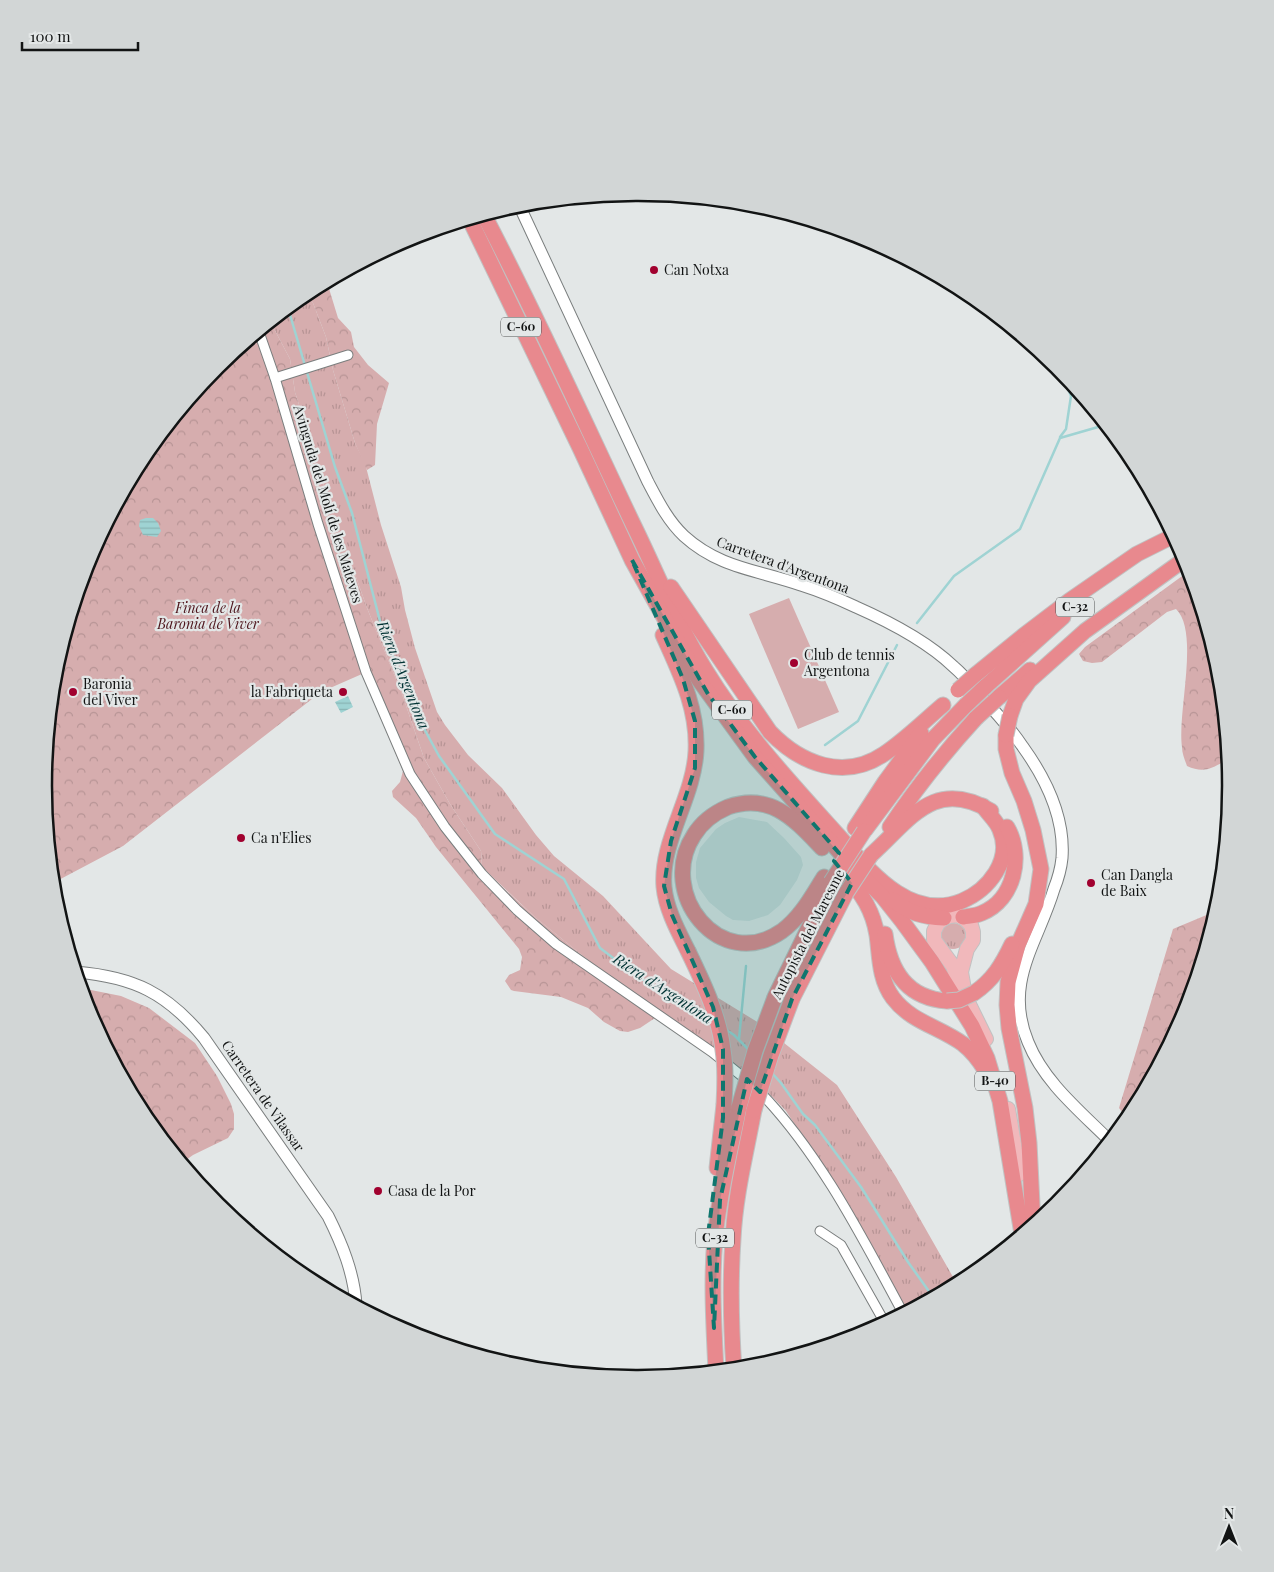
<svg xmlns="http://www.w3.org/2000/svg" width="1274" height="1572" font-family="'Playfair Display',serif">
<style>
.built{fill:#cddada}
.grass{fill:url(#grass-tufts)}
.forest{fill:url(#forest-crowns)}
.pitch{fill:#d6adae}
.water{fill:url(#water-rules)}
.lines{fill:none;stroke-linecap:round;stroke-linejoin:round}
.stream{stroke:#9fd3d3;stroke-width:2.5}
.minor-casing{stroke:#7a7e7e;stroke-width:11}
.tertiary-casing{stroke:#7a7e7e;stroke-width:13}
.primary-casing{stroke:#c1c2c2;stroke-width:16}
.motorway-casing{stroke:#c1c2c2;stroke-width:17}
.minor{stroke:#fff;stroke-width:9}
.tertiary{stroke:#fff;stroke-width:11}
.primary{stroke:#f1b8bb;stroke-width:14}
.motorway{stroke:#e8898e;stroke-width:15}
.motorway-bridge-casing{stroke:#c1c2c2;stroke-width:17;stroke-linecap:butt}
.motorway-bridge{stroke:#e8898e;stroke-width:15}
.marked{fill:#0f766e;fill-opacity:0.2;stroke:#0f766e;stroke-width:4;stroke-dasharray:10 6;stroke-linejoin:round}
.poi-dot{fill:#a1012f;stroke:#e3e7e7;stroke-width:2}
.labels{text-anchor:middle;stroke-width:4.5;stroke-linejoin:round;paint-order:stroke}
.shield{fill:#e3e7e7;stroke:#515353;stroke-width:1}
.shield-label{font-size:12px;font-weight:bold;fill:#121414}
.poi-label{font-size:14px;fill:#121414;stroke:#e3e7e7;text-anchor:start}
.street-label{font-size:14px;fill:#121414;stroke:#e3e7e7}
.park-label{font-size:14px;font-style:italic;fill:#4d141b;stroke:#e3e7e7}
.water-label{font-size:15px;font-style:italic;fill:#003233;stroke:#e3e7e7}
.rim{fill:none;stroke:#121414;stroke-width:2.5}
</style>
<defs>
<pattern id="grass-tufts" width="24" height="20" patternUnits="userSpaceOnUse" patternTransform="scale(1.25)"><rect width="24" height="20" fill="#d6adae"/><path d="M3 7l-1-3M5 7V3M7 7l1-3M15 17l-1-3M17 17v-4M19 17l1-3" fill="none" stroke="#b79495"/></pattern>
<pattern id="forest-crowns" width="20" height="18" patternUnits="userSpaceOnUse" patternTransform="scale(1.25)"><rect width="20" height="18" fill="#d6adae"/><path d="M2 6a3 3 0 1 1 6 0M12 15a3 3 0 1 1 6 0" fill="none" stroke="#b79495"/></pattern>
<pattern id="water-rules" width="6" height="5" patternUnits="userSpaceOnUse" patternTransform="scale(1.25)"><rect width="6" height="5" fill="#9fd3d3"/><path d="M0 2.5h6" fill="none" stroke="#88b4b4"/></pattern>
</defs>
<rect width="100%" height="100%" fill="#e3e7e7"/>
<path class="built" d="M739,817L767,822L784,838L801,857L803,865L797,880L780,905L768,915L749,921L733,920L726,916L709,902L699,888L696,878V862L700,848L716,829L725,823Z"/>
<g class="grass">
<path d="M307,293L313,303L326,337L333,370L355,443L365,463L381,525L401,587L405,610L415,648L437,712L445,725L468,755L502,788L536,835L554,856L603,896L671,969L759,1023L837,1085L896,1177L957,1284L906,1312L860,1224L786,1111L757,1081L707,1043L613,980L536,918L482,867L481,851L450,804L424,758L402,694L367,608L326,492L295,392L290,359L271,323Z"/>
<circle cx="953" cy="936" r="13"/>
</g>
<g class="forest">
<path d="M327,282L338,318L351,332L354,347L368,365L389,383L377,424L375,465L367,470L355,443L333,370L326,337L313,303L307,293Z"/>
<path d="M271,323L290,359L295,392L326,492L367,608L402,694L424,758L450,804L481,851L482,868L536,918L658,1016L640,1028L628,1032L620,1031L604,1022L588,1008L561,997L514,991L511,990L505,981L509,975L520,970L522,957L519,949L436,847L416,818L393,797L392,791L400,782L403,771L362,674L321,692L123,846L53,883L44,786L55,670L89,559L144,456L218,366Z"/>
<path d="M1189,571L1219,671L1228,759C1213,768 1204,774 1187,766C1185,760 1182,754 1182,747C1177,713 1200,632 1176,609L1167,612L1102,662L1092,663L1083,661L1079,654L1085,647Z"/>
<path d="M1216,911L1185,1013L1128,1119L1119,1108L1173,929Z"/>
<path d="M81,988L121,996L149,1008L195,1043L217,1076L231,1104L234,1114V1129L228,1138L193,1155L182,1163L144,1115L89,1013Z"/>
</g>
<path class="pitch" d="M789,598L839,712L798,729L749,614Z"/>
<g class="water">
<path d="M146,518H153L158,523L161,531L157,537L143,535L139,526L140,520Z"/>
<path d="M348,696L353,707L341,713L335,702Z"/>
</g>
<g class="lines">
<g class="stream">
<path d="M288,308L335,467L352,513L381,625L414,710L439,756L495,834L564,879L600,948L637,976L710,1019"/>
<path d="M1060,437L1066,429L1071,396L1061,372"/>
<path d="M917,623L954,576L1020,529L1060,438L1105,425"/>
<path d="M825,745L858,721L897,645"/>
<path d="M725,1029L734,1035L749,1050"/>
<path d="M739,1039L746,966"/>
<path d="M771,1072L781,1083L803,1114L815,1125L861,1187L908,1262L933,1297"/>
</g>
<g class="minor-casing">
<g id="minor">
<path d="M259,332L275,378L318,524L366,672L410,774L445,827L482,874L517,910L556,944L712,1052L748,1081"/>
<path d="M275,378L348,355"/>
<path d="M758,1090C819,1152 862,1237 903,1313"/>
<path d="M820,1231L841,1245L885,1323"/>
</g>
</g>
<g class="tertiary-casing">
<g id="tertiary">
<path d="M519,205L648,482C658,501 668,521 684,536C719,568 758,570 801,585C820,591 839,599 856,607C890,622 927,641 954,667C967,678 977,692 988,704C1001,718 1013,732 1023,747C1046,779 1065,817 1062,858C1061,868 1058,879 1054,889C1038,943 1003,982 1028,1042C1044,1082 1080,1111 1110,1141"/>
<path d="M76,972C134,977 167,993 204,1038L328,1216C342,1244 354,1273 356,1305"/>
</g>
</g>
<g class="primary-casing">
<g id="primary">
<path d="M965,995L961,972L967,949L973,940V932L971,925L965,919L957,915L950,916L944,918L938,923L934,931V940L953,966L958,982L986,1039"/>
<path d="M1008,1109L1019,1174"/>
</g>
</g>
<g class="motorway-casing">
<g id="motorway">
<path d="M484,215C537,316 584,421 633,524C657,573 677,624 706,671C742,730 789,781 836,833C867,867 908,923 962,901C988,890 1013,860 1000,830C997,821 988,814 983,806"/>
<path d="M470,220L580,448L632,560L699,680L755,757L852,866L883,897L902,921L932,962L972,1026L987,1058L1000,1101L1022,1234"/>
<path d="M671,587L770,732C801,764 844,781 884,754C905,740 924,721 943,705"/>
<path d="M663,635C680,673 698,708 696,751C694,797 660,842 664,887C666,909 678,931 688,951"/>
<path d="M975,675L1023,636L1069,601L1137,554L1173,536"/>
<path d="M985,687L1063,617"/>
<path d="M999,697L1030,670"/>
<path d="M1010,716L1016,699L1029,681L1085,631L1185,559"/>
<path d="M1006,735V749L1012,773L1024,801L1033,830L1041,869L1036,904L1018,945L1008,982L1007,1005L1009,1028L1025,1108L1029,1143L1033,1225"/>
<path d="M890,827C916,788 944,753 976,718"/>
<path d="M855,828L885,782L921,733"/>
<path d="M865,830L933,739L966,705"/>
<path d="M822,848C795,820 771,792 728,807C714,813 702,822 694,835C656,893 720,974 782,931C801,917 812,896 824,877"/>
<path d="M871,855C910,820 934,777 991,811"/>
<path d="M845,875C862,893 873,911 877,935C880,957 879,979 893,998C911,1022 940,1027 963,1044C972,1051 979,1060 985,1070"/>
<path d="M893,900C908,913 924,917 944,918"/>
<path d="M963,917C969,916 976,916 982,913C1014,900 1024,856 1007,827"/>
<path d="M885,934C890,971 907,998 947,1001"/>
<path d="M974,993C993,980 1002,965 1012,944"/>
<path d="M775,997L831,882"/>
<path d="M792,999L846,893"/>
<path d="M717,1168L724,1105"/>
<path d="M734,1370C731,1326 730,1283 733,1239C735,1196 746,1153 754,1110"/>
<path d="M716,1371C714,1328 711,1282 715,1238C719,1194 730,1151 739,1107"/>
</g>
</g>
<use href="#minor" class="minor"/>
<use href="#tertiary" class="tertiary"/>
<use href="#primary" class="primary"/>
<use href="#motorway" class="motorway"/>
<g class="motorway-bridge-casing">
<g id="motorway-bridge">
<path d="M958,690L975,675"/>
<path d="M966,705L985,687"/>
<path d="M976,718L999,697"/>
<path d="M1006,735L1010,716"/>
<path d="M831,882L864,831"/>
<path d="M846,893L871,855"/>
<path d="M688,951C703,982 719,1015 723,1050C726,1068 725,1086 724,1105"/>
<path d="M947,1001L959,1000L974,993"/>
<path d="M739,1107L755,1051L775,997"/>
<path d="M754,1110L771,1055L792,999"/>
</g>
</g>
<use href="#motorway-bridge" class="motorway-bridge"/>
</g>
<path class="marked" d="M632,560L708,694L755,757L839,853L834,861L852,883L792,999L760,1092L747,1079L720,1200L714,1328L708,1235L723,1118V1049L713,1007L672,915L664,886L671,841L695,768V721L683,679Z"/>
<g class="poi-dot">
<circle cx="654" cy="270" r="5"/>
<circle cx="794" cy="663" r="5"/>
<circle cx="73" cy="692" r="5"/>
<circle cx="343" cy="692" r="5"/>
<circle cx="241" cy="838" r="5"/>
<circle cx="1091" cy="883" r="5"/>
<circle cx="378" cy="1191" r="5"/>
</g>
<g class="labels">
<g class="shield">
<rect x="501" y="317.5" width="40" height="19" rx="4"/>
<rect x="1056" y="597.5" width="38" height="19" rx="4"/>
<rect x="712" y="700.5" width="40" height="19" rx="4"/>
<rect x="975" y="1071.5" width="40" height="19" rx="4"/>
<rect x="696" y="1228.5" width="38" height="19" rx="4"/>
</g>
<g class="shield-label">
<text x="521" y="331">C-60</text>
<text x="1075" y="611">C-32</text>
<text x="732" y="714">C-60</text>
<text x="995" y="1085">B-40</text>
<text x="715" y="1242">C-32</text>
</g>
<g class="poi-label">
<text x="664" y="275">Can Notxa</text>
<text x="804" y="660">Club de tennis<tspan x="804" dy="16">Argentona</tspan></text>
<text x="83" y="689">Baronia<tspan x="83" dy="16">del Viver</tspan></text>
<text x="333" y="697" text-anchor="end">la Fabriqueta</text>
<text x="251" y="843">Ca n'Elies</text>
<text x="1101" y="880">Can Dangla<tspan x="1101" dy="16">de Baix</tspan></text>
<text x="388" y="1196">Casa de la Por</text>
</g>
<g class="street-label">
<text transform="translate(328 504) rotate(73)" y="5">Avinguda del Molí de les Mateves</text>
<text transform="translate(783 565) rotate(20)" y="5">Carretera d'Argentona</text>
<text transform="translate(808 934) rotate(-63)" y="5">Autopista del Maresme</text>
<text transform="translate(263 1096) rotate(55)" y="5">Carretera de Vilassar</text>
</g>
<g class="park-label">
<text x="208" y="613">Finca de la<tspan x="208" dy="16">Baronia de Viver</tspan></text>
</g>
<g class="water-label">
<text transform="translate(403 675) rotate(68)" y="5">Riera d'Argentona</text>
<text transform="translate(663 989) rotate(33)" y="5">Riera d'Argentona</text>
</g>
</g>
<path d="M0 0H1274V1572H0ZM636 201H638A584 584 0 0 1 1222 785V786A584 584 0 0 1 638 1370H636A584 584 0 0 1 52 786V785A584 584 0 0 1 636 201Z" fill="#d2d6d6" fill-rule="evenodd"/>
<path class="rim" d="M636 201H638A584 584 0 0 1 1222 785V786A584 584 0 0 1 638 1370H636A584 584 0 0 1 52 786V785A584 584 0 0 1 636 201Z"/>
<g transform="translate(1229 1527)" stroke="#e3e7e7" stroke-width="4" paint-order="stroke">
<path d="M0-4L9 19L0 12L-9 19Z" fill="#121414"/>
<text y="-8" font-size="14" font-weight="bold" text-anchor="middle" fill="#121414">N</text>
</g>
<path d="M22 42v8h116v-8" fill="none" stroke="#121414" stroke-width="2.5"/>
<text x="30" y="42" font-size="15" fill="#121414" stroke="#e3e7e7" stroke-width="4" paint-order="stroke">100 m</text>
</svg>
